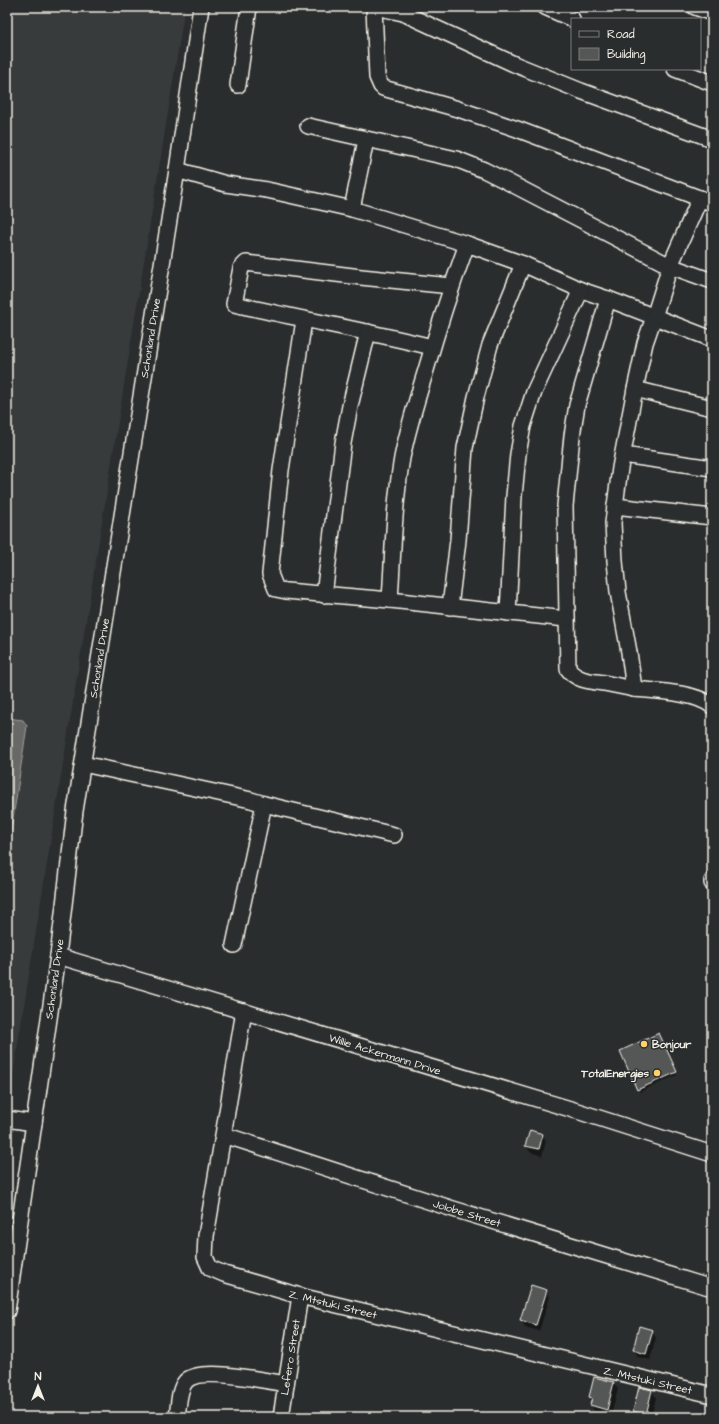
<svg xmlns="http://www.w3.org/2000/svg" width="719" height="1424" font-family="'Architects Daughter',sans-serif">
<style>
.built{fill:#373a3a}
.water{fill:#676866;stroke:#9f9f9a}
.shadow{fill:#0007}
.building{fill:#555756;stroke:#f4f1e8}
.lines{fill:none;stroke-linecap:round;stroke-linejoin:round}
.minor-casing{stroke:#f4f1e8;stroke-width:18}
.minor{stroke:#2a2d2e;stroke-width:15}
.poi-dot{fill:#ffd166;stroke:#2a2d2e;stroke-width:1.5}
.labels{text-anchor:middle;stroke-width:3;stroke-linejoin:round;paint-order:stroke}
.street-label{font-size:11px;fill:#f4f1e8;stroke:#2a2d2e}
.poi-label{font-size:11px;font-weight:bold;fill:#f4f1e8;stroke:#2a2d2e;text-anchor:start}
</style>
<rect width="100%" height="100%" fill="#2a2d2e"/>
<filter id="ink" filterUnits="userSpaceOnUse"><feTurbulence type="fractalNoise" baseFrequency=".025" numOctaves="2"/><feDisplacementMap in="SourceGraphic" scale="8" xChannelSelector="R" yChannelSelector="G"/><feConvolveMatrix kernelMatrix="1 2 1 2 8 2 1 2 1" color-interpolation-filters="sRGB"/></filter>
<g filter="url(#ink)">
<path class="built" d="M7,7H185L7,1112Z"/>
<path class="water" d="M7,718L23,720L27,726L7,858Z"/>
<g class="shadow">
<path d="M660,1037L677,1075L640,1092L638,1089Z"/>
<path d="M542,1134L546,1141L542,1156L530,1152L526,1145Z"/>
<path d="M546,1291L550,1297L539,1331L525,1327L521,1320Z"/>
<path d="M652,1331L656,1338L650,1360L638,1357L634,1350Z"/>
<path d="M614,1383L618,1389L611,1416L595,1412L591,1405L592,1400L590,1397Z"/>
<path d="M652,1391L656,1398L651,1417H638L634,1411Z"/>
</g>
<g class="building">
<path d="M659,1033L677,1072L637,1090L620,1051Z"/>
<path d="M530,1130L543,1134L539,1149L525,1146Z"/>
<path d="M531,1285L547,1290L536,1325L520,1320Z"/>
<path d="M639,1326L653,1330L646,1354L633,1350Z"/>
<path d="M594,1377L614,1382L607,1410L590,1405L592,1398L589,1397Z"/>
<path d="M639,1387L652,1390L646,1415L633,1411Z"/>
</g>
<g class="lines">
<g class="minor-casing">
<g id="minor">
<path d="M374,7L377,77L381,86L383,88L458,109L517,129L712,203"/>
<path d="M375,7L403,13L514,64L581,91L712,139"/>
<path d="M545,7L572,19"/>
<path d="M695,7L712,13"/>
<path d="M675,69L712,83"/>
<path d="M238,85L249,7"/>
<path d="M308,126L456,159L484,170L506,181L670,266L712,281"/>
<path d="M177,170L226,184L267,190L352,209L467,244"/>
<path d="M352,209L366,140"/>
<path d="M608,299L577,405L572,436L565,506L568,669C577,681 590,681 604,683C614,685 624,687 634,689C655,691 696,692 712,706"/>
<path d="M304,320L281,470L270,574L276,589L286,591L390,600L566,619"/>
<path d="M432,347C367,331 300,319 234,304L241,268L246,263L361,277L451,286"/>
<path d="M635,389L712,408"/>
<path d="M623,455L712,468"/>
<path d="M615,506L712,517"/>
<path d="M324,595L343,443L350,406L368,332"/>
<path d="M390,600C393,553 394,504 402,458C408,428 417,399 426,370C438,328 452,285 467,244L523,264L581,290L608,299L712,339"/>
<path d="M450,607L458,540L465,448L476,397L490,345L523,264"/>
<path d="M508,613L514,496L518,454L523,426L534,392L581,290"/>
<path d="M634,689L629,652L618,592L615,561L613,523L615,506L620,468L635,389L645,343L654,317L670,266L700,198"/>
<path d="M83,764L251,800L264,804L394,835"/>
<path d="M712,881V883"/>
<path d="M234,945L264,804"/>
<path d="M58,956L577,1111L712,1154"/>
<path d="M244,1011L206,1236L205,1257L210,1268L224,1274L300,1296L712,1395"/>
<path d="M7,1119L34,1123"/>
<path d="M224,1135L453,1209L712,1288"/>
<path d="M7,1311L58,956L75,811L177,170L201,7"/>
<path d="M177,1417C179,1406 178,1390 186,1381C200,1366 266,1381 286,1384"/>
<path d="M281,1417L300,1296"/>
</g>
</g>
<use href="#minor" class="minor"/>
</g>
</g>
<g class="poi-dot">
<circle cx="644" cy="1044" r="4"/>
<circle cx="657" cy="1073" r="4"/>
</g>
<g class="labels">
<g class="street-label">
<text transform="translate(150 338) rotate(-81)" y="4">Schonland Drive</text>
<text transform="translate(99 658) rotate(-81)" y="4">Schonland Drive</text>
<text transform="translate(54 979) rotate(-82)" y="4">Schonland Drive</text>
<text transform="translate(385 1054) rotate(17)" y="4">Willie Ackermann Drive</text>
<text transform="translate(467 1213) rotate(17)" y="4">Jolobe Street</text>
<text transform="translate(333 1304) rotate(14)" y="4">Z. Mtstuki Street</text>
<text transform="translate(290 1357) rotate(-81)" y="4">Lefero Street</text>
<text transform="translate(648 1380) rotate(13)" y="4">Z. Mtstuki Street</text>
</g>
<g class="poi-label">
<text x="652" y="1048">Bonjour</text>
<text x="649" y="1077" text-anchor="end">TotalEnergies</text>
</g>
</g>
<rect width="719" height="1424" fill="none" stroke="#2a2d2e" stroke-width="24"/>
<rect x="12" y="12" width="695" height="1400" fill="none" stroke="#f4f1e8" stroke-width="1.5" filter="url(#ink)"/>
<rect x="571" y="18" width="130" height="52" fill="#2a2d2e" stroke="#7b7b78"/>
<rect x="579" y="31" width="20" height="6" fill="#2a2d2e" stroke="#7b7b78"/>
<text x="607" y="38" font-size="12" fill="#f4f1e8">Road</text>
<rect x="579" y="48" width="20" height="12" fill="#555756" stroke="#7b7b78"/>
<text x="607" y="58" font-size="12" fill="#f4f1e8">Building</text>
<g transform="translate(38 1386)" stroke="#2a2d2e" stroke-width="3" paint-order="stroke">
<path d="M0-3L7 15L0 10L-7 15Z" fill="#f4f1e8"/>
<text y="-6" font-size="11" font-weight="bold" text-anchor="middle" fill="#f4f1e8">N</text>
</g>
</svg>
